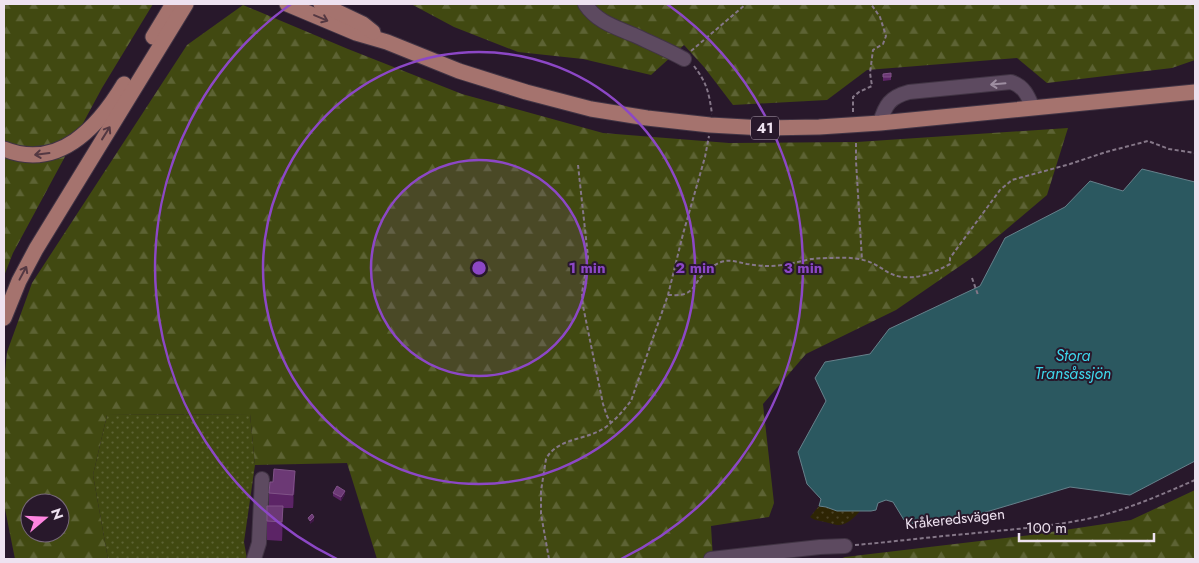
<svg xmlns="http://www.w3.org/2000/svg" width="1199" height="563" font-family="Jost,sans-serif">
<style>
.grass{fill:url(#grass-dots)}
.forest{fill:url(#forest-firs);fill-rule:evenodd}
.sand{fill:url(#sand-dots)}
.water{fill:#2b5860;stroke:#66818b}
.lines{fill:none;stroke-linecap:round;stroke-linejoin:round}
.minor-casing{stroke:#413444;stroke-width:16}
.major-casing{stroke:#413444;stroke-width:17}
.path{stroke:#857788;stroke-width:2;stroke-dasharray:4 2.5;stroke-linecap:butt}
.minor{stroke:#5d4a60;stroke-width:14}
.major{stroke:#a5736e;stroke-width:15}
.wall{fill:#5c2466}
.shaded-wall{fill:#411748}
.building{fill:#6c3975;stroke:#805388}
.oneway{stroke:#543842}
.oneway2{stroke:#9e8ea1}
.ring{fill:none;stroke:#8c47c6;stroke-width:2.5}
.labels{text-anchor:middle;stroke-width:4;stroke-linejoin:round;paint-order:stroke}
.shield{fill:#28182b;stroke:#b3a5b5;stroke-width:1}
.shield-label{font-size:14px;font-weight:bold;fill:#eee2f0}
.street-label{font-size:15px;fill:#eee2f0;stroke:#28182b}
.water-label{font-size:16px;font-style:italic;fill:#3ed7ec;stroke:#28182b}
.centre{fill:#8c47c6;stroke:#28182b;stroke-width:2.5}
.ring-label{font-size:15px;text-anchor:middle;font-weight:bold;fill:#8c47c6;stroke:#28182b;stroke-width:4;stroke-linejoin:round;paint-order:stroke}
</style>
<defs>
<pattern id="grass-dots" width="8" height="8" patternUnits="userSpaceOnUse" patternTransform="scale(1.25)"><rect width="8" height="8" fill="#414911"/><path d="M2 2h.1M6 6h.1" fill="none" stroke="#5d6334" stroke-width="1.8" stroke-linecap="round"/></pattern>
<pattern id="forest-firs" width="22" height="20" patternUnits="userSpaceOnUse" patternTransform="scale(1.25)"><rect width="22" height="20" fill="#414911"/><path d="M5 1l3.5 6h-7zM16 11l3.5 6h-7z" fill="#5d6334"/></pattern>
<pattern id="sand-dots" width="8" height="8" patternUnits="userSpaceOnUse" patternTransform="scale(1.25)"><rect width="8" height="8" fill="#2e2504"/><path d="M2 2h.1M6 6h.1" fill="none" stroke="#4d4429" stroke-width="1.8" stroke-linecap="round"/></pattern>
</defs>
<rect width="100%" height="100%" fill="#28182b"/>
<path class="grass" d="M250,414L255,465L244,542L247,559H108L93,475L107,415Z"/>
<g class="forest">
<path d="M4,4H153L102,88L13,253L4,276Z"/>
<path d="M411,4H1195V60L1172,68L1047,83L1017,58L867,70L827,100L733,105L704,67L684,45L651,75L583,59L518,52L454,27Z"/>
<path d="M243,5L348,49L462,94L603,133L729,143L857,142L1068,128L1047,195L976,255L896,310L806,354L763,404L774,503L769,517L711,526L713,559H377L347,463L255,465L250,414L107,415L93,475L108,559H15L4,504V382L7,352L32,283L187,45ZM30,503H60V533H30Z"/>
<path d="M1195,490V559H840L845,557L1031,535L1131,520Z"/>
</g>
<path class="sand" d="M819,506L826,507L837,511H860C854,518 846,526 837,525C832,524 829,523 825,522C818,520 815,521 810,517Z"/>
<path class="water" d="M1142,169L1195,182V461L1130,495L1070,487L956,521L914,524L904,520L893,502L886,500L878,503L876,510L871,511H837L826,507L819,506L821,499L807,484L798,452L826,401L815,378L825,362L870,354L889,329L980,286L1005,238L1065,207L1090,181L1123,191Z"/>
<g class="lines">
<g class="minor-casing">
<g id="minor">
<path d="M585,4C597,22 615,27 634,35C651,43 668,50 684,59"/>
<path d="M880,123C885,105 890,97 909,92L1011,82C1024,86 1028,96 1033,108"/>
<path d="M254,559L259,543L262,479"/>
<path d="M711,559L820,547L845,546"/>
</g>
</g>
<g class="major-casing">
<g id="major">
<path d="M287,4L356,33L387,42L459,71L526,92L591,109L647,118L710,125L764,128L819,127L880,123L1195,92"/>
<path d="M321,4L363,24L373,32"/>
<path d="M153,37L173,4"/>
<path d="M4,149C59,171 98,127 124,84"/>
<path d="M4,318L19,281L36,249L186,4"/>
</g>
</g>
<g class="path">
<path d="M691,51L746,4"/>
<path d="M694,66C707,83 709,93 712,114"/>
<path d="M853,112V97L859,92L872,86L870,73L873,50L883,44L886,36L880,17L871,4"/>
<path d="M856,143V161L862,260"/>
<path d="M578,165L588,257L582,293L583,306L603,404L607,416L611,423"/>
<path d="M972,278L978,295"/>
<path d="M668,295C674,295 681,296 687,293C693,290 696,283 700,278C705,272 713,265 721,262C730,259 737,262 747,264C754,265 762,266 770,266C784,266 797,262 811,259C819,258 827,258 834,258C846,257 861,258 872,263C883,268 890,276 903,277C920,279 935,272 950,264V258L1000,190L1012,180L1070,164L1106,152L1148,141L1169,149L1195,153"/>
<path d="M855,545C892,542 929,537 966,534C1006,530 1047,527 1087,519C1124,511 1161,495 1195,480"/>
<path d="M549,559L541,514V491L546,459C556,440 580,440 597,432C611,426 622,412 631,401L668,295L683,234L705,157L709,136"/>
</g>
<use href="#minor" class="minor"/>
<use href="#major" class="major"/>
</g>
<g class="wall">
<path d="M891,73V80L883,81V74Z"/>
<path d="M295,484L293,508H283L282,541L267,540V521L269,506V493Z"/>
<path d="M333,493L345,494L341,501L333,496Z"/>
</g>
<g class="shaded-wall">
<path d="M295,471V484L293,508V495Z"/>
<path d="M345,491V494L341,501V497Z"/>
<path d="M283,506V526L282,541V522Z"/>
<path d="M314,517V521L310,524V521Z"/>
</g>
<g class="building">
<path d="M891,73V77H883V74Z"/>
<path d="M274,469L295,471L293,495L269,493L270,482H273Z"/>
<path d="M337,486L345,491L341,497L333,493Z"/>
<path d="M267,506H283L282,522L267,521Z"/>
<path d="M312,514L314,517L310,521L308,518Z"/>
</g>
<defs><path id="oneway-shaft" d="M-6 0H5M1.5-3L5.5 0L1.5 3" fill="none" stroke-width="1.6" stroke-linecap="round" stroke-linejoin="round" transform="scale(1.25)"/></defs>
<g class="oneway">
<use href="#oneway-shaft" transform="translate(321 18) rotate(23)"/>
<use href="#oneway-shaft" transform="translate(106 133) rotate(-58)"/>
<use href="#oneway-shaft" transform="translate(42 154) rotate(173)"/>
<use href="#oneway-shaft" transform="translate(23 273) rotate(-62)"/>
</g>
<use class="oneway2" href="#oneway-shaft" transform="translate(998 84) rotate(175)"/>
<circle cx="479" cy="268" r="108" fill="#8c47c6" fill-opacity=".12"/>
<g class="ring">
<circle cx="479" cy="268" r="108"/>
<circle cx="479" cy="268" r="216"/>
<path d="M337 559A324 324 0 0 1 291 4M667 4A324 324 0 0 1 621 559"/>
</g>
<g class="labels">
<rect class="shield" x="751" y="116.5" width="28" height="23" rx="4"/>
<g class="shield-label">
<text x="765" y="133">41</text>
</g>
<g class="street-label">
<text transform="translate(955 519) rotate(-6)" y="5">Kråkeredsvägen</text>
</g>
<g class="water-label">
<text x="1073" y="361">Stora<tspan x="1073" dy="18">Transåssjön</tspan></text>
</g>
</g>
<circle cx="479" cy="268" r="8" class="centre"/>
<g class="ring-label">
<text x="587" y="273">1 min</text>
<text x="695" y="273">2 min</text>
<text x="803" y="273">3 min</text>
</g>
<rect width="1199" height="563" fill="none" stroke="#eee2f0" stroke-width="10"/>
<g transform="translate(45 518) rotate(71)"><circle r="24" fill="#28182b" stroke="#77697a"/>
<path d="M0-4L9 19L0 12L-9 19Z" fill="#fe85e0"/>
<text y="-8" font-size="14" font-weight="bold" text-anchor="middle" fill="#eee2f0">N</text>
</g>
<path d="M1019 533v8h135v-8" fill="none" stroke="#eee2f0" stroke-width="2.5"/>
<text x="1026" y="533" font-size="15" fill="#eee2f0" stroke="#28182b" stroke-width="4" paint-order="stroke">100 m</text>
</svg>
